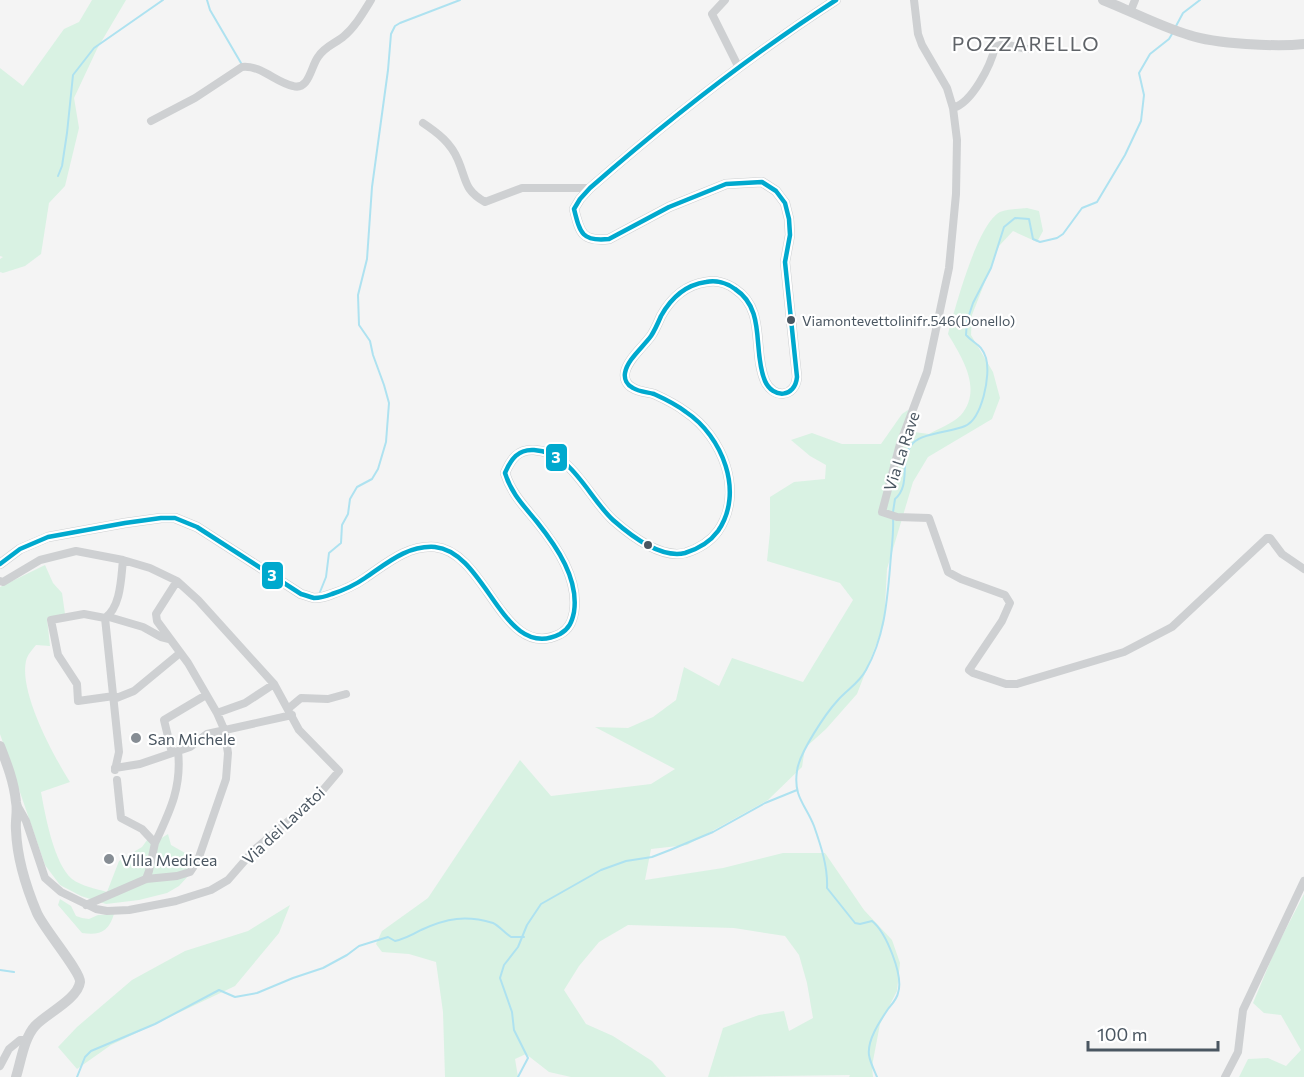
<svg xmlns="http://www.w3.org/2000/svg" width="1304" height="1077" viewBox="0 0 1304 1077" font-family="Commissioner,sans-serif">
  <rect width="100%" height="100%" fill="#f4f4f4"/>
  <path fill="#d9f2e3" d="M92,0H126L97,49L74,98L79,128L65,186L49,203L41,254L25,266L3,273L0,272V259L3,257L0,256V68L23,86L64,29L79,22Z
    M1027,208L1039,211L1043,231L1037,242L1013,231L999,246L972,315L971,335L993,372L1000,398L992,419L928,457L913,482L887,569L884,624L857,694L826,729L805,748L802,767L768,800L687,845L651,849L645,880L723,868L783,853H825L864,910L892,940L900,963L897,991L880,1024L872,1066L873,1077H849L850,1075L708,1077L723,1028L759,1015L784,1011L789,1031L813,1018L807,983L799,955L785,936L734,928L628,925L599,942L579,966L564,990L586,1024L613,1036L652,1061L666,1077H571L549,1072L526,1054L515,1059L518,1077H445L443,1012L436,962L409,954L382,952L376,944L382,931L428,898L520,760L551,796L651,784L675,769L595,727L628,728L653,717L676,700L684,667L719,686L732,658L803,682L853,600L840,583L767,561L770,532V497L794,482L825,479L826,465L810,456L791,440L812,433L842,444H881L902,414L908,410L914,432L929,434C938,429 953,423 961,415C983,389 962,358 948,334C955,309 977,224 1000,212C1007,209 1019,209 1027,208Z
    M45,565L53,583L62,593L65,614L47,618L50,646L36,645C33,649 27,655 26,661C19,692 53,755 70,782L41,792C45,814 54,864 72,879C81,886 97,889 107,892L119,861L142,847L150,836L160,839L168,834L171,845L201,862L179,886L167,893L139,900L106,904L81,896L60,885L45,865L0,734V587Z
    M1304,894V1077H1239L1248,1059L1268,1058L1286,1066L1301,1050L1281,1015L1264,1013L1253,1003L1276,948Z
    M60,899L71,906L76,916L82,918L89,919L98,915L114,914C109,931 100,936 82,933L58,905Z
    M290,905L279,933L235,986L111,1045L77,1069L58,1047L77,1027L132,980L185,951L248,931Z"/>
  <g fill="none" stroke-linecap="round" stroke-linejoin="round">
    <path stroke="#aee2f0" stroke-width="2" d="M207,0L210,10L241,63
      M1176,26L1183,13L1200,0
      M58,176L62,166L67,133L73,75L94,48L163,0
      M893,512L895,499C912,485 898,459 913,443C923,433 951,432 965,426C982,419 991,375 986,358C981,343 975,345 966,335L967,321L973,303L991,268L1004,227L1015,218L1029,219L1033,239L1040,242L1057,238L1063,234L1082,208L1097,202L1125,155L1141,121L1144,95L1139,73L1150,54L1169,39L1172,34
      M320,592L326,577L329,553L341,543L342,525L348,514L350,499L357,487L372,479L378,469L386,442L389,403L384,385L373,355L370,341L359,325L358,295L367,259L372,187L388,70L391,34L395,26L400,23L460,0
      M0,970L14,972
      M77,1077L85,1057L91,1051L155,1024L219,990L235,997L257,993L293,978L323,968L347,955L359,946L388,937L395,941C405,939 412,935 421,930C447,918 466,915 493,923C498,925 506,934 511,937H524
      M518,1077L528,1058L514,1030L512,1012L500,978L504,965L518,947L527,925L541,904L601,870L626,861L652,857L670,850L713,832L765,803L797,790
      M877,1077C874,1070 870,1062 869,1055C867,1040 880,1021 888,1009C892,1004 897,999 898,993C904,976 886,932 872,921L860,924L855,923L827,888C828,867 821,846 814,826C806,805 793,797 797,771C799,753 826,713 838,700C848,689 859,683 866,670C884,638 887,603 890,568C891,551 894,535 893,518"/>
    <path stroke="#ced0d2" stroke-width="8" d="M725,0L712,14L739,68
      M914,0L918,34L922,45L947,88L953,108L957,140L956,194L949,268L927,372L900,444L882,512L897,517L929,518L948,572L961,579L1005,595L1010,603L1002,621L969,670L973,673L1006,684H1017L1124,652L1172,627L1267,538H1270L1282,554L1304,569
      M1131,10L1135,0
      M953,108C972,103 991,65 995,47L1003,44L1027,49
      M151,121L195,98L242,67C261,65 275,82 293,86C309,91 311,66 318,57C324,47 334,44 343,37C355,27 363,13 371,0
      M423,123C438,133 451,143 458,160C467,181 464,190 485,202L522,188H590
      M0,581L3,582L40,560L76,551L123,560L150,568L177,581L198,600L274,684L299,730L339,771L317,797L254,850L228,880L211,890L176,901L129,910L107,911L96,909L61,892L45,878L26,821L17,805
      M109,617L143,627L161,637L169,639
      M105,618L84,614L51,620L58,655L77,684L78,701L114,696
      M114,699L134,691L180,653
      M289,708L301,698L328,699L346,694
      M217,713L245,703L274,684
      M172,753L164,720L206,695
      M115,768L140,764L190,747L207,734L292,715
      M115,770L119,752L105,618C121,607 121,578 123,560
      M117,780L121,818L142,829L155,843L149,871L146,879
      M155,843C170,811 182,787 178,751
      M86,905L146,879L177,876L190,872L198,860L226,779L228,753L224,729L217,713L188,663L157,621L156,614L177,581
      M0,1066L9,1049L20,1040H27
      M1225,1077L1238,1052L1243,1010L1304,881"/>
    <path stroke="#ced0d2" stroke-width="10" d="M1103,0C1131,11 1159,26 1189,35C1215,44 1277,47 1304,44
      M0,564L20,549L48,537L125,523L161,518H175L197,527L301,594C305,595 310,597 314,598C320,598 327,596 332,594C344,590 355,585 365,578C386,564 407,545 435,547C487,552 503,663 560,634C569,629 572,622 574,612C579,579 557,547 537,522C524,506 511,493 505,473C511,459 518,449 534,450C572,452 588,497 613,520C630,535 660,559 685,553C698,549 710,542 718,531C745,492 722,436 686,412C677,405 665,399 654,394C648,392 639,392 633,388C627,385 624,379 625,373C627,360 643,347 651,336C655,330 658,323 661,316C671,298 685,285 706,282C716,280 727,283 735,289C767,310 752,351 765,381C773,399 795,398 797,377L785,262L790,235L789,219L785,203L776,191L762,182L726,184L669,207L609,239C582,242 580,233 574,209L580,199L590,188C668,120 749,56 836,0
      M0,746C7,764 14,782 16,802C18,811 15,821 16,830C17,858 26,887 37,913C44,929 81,972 80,982C78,999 46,1014 35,1026C24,1038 21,1061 16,1077"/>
    <defs>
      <path id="bus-1" d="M0,564L20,549L48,537L125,523L161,518H175L197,527L301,594C305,595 310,597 314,598C320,598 327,596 332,594C344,590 355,585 365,578C386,564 407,545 435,547C487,552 503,663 560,634C569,629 572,622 574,612C579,579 557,547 537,522C524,506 511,493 505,473C511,459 518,449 534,450C572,452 588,497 613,520C630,535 660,559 685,553C698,549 710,542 718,531C745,492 722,436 686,412C677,405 665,399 654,394C648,392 639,392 633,388C627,385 624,379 625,373C627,360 643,347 651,336C655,330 658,323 661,316C671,298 685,285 706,282C716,280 727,283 735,289C767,310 752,351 765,381C773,399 795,398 797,377L785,262L790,235L789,219L785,203L776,191L762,182L726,184L669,207L609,239C582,242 580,233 574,209L580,199L590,188C668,120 749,56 836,0"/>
    </defs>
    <use href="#bus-1" stroke="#fff" stroke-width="9"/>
    <use href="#bus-1" stroke="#00a9ce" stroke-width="4.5"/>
  </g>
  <g fill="#4a5661" stroke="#fff" stroke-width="2">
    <circle cx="791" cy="320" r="5"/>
    <circle cx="648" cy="545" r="5"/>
  </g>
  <g fill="#868d94" stroke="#fff" stroke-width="2">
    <circle cx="136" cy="738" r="6"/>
    <circle cx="109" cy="859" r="6"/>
  </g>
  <g text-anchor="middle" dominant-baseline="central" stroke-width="4.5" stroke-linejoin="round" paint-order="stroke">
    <g font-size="14" fill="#4a5661" stroke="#fff" text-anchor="start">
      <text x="802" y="320">Viamontevettolinifr.546(Donello)</text>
    </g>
    <g font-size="16" fill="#4a5661" stroke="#fff">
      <text transform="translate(901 451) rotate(-72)">Via La Rave</text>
      <text transform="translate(283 825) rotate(-43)">Via dei Lavatoi</text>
    </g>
    <g font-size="16" fill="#4a5661" stroke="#fff" text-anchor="start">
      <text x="148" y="738">San Michele</text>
      <text x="121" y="859">Villa Medicea</text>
    </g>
    <g font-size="20" letter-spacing="1.5" fill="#5f6368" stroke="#fff">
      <text x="1026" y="43">POZZARELLO</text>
    </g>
  </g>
  <g stroke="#fff" stroke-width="2">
    <rect x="545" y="443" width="23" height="29" rx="6" fill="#00a9ce"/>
    <rect x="261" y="561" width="23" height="29" rx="6" fill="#00a9ce"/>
  </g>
  <g font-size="16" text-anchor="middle" font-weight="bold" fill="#fff">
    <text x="556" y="463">3</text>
    <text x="272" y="581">3</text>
  </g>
  <path d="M1088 1041v9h130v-9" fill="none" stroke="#4a5661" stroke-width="3"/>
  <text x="1097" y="1041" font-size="18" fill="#4a5661" stroke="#ffffff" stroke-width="4.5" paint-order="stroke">100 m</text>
</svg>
